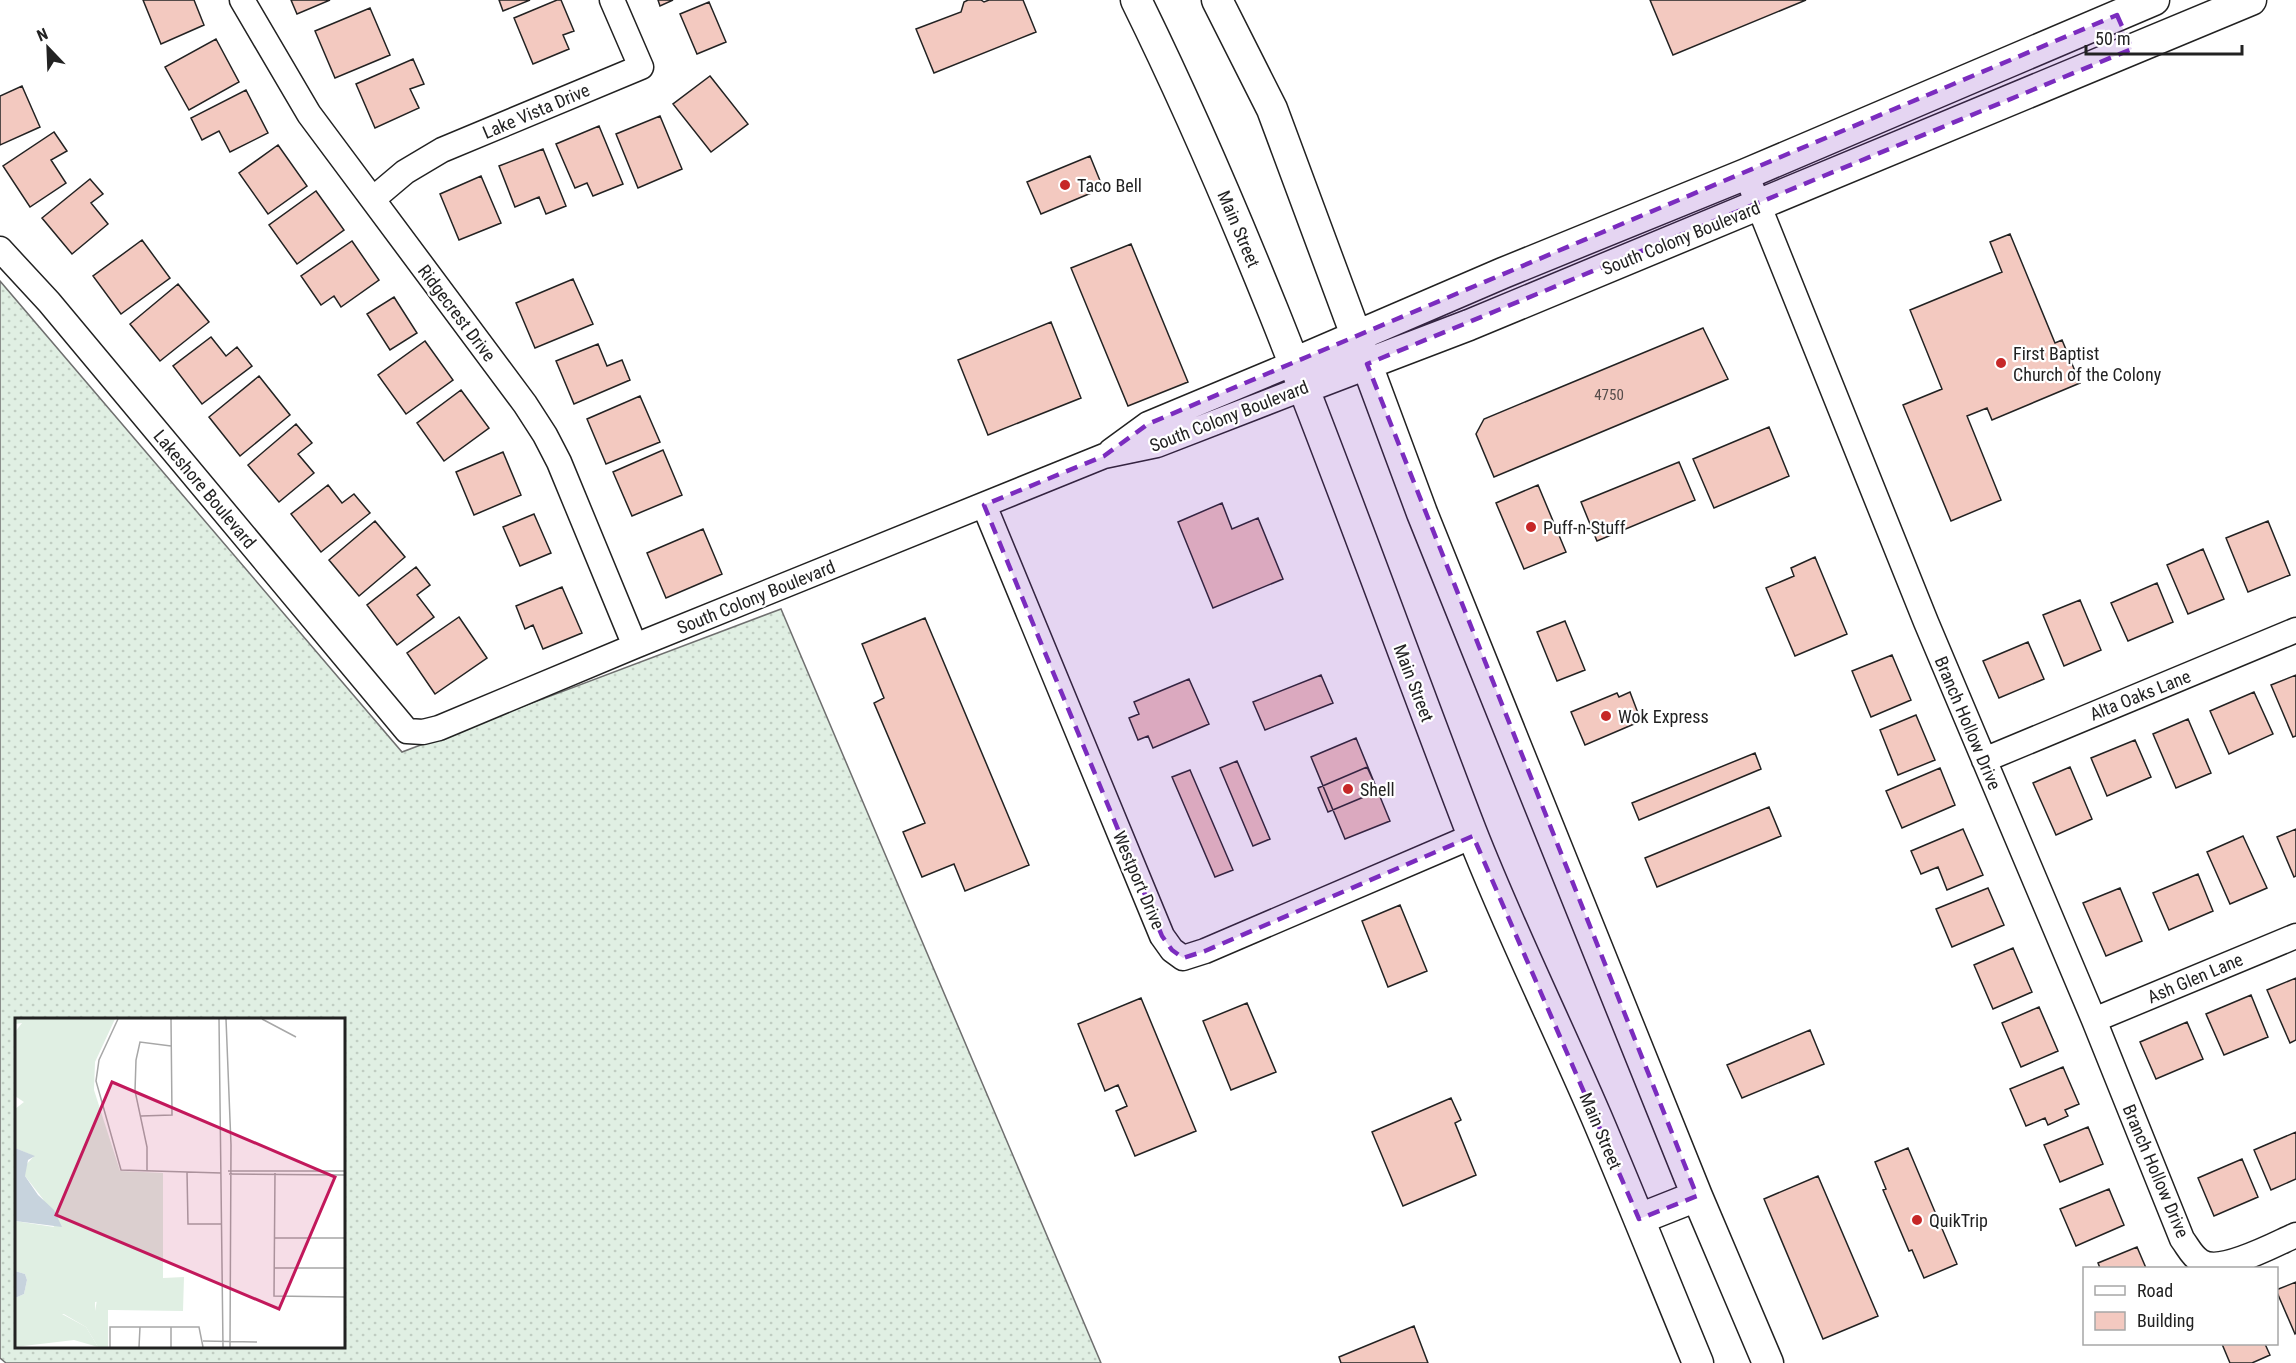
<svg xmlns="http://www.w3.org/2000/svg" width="2296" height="1363" viewBox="0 0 2296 1363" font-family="'Roboto Condensed',sans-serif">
  <defs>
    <pattern id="grass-dots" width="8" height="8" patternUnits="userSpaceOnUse" patternTransform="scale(1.5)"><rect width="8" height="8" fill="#e0efe3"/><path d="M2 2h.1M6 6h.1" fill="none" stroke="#c0cdc2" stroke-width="1.8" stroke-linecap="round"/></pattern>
  </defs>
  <rect width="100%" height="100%" fill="#fff"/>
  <path fill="url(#grass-dots)" stroke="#6f6f6f" stroke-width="1.5" fill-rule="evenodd" d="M0,281L402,752L781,609L1101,1363H6L0,1358ZM16,1020H344V1346H16Z"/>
  <path fill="#f3c9c0" stroke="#222" stroke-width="1.5" d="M143,0H194L204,25L161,44Z
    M291,0H330L297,14Z
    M499,0H530L503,11Z
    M557,0H561L574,31L563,35L569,49L533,64L514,18Z
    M658,0H673L660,6Z
    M968,0H981L984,2L989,0H1023L1036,32L934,73L916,29L961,12L964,2Z
    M1650,0H1806L1673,55Z
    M709,2L726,42L697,54L680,14Z
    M370,8L390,55L335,78L315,31Z
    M216,39L239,82L189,110L165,67Z
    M413,59L424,84L410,89L419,108L375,128L356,84Z
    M710,76L748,124L711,152L673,104Z
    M22,86L40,127L0,145V96Z
    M246,90L268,133L230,152L219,131L202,140L191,118Z
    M660,116L682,169L638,188L616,134Z
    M599,126L623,184L593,196L587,183L575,188L556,144Z
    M54,132L67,151L51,160L66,183L30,207L3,166Z
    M278,145L307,186L268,214L239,173Z
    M543,149L566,206L546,214L539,197L515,207L499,166Z
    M1090,156L1103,188L1041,214L1027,182Z
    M481,176L501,223L459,240L440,194Z
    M90,179L103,194L91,203L108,224L72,254L42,218Z
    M316,191L344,230L297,264L269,225Z
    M2010,234L2055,343L2062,340L2080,383L1992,420L1987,408L1967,416L2001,500L1951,521L1903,405L1942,389L1910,310L2002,272L1990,242Z
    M142,240L170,278L121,314L93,276Z
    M352,241L379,280L341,307L334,296L321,305L301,276Z
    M1131,244L1188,382L1128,406L1071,268Z
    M573,279L593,324L535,348L516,303Z
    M178,284L209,322L160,361L130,324Z
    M394,297L417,333L390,350L367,314Z
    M1051,322L1081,398L988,435L958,360Z
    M1703,328L1728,379L1494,477L1476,434L1484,419Z
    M211,337L226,356L237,347L252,366L202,404L173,366Z
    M425,341L453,380L406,414L378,375Z
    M598,344L607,366L622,360L630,380L574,404L556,361Z
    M259,376L290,415L240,456L209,417Z
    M461,390L489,428L444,461L417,423Z
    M640,396L660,442L606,464L587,419Z
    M296,424L312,443L298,454L314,473L279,502L248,465Z
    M1769,427L1789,476L1714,508L1693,459Z
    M663,450L682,495L632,516L613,472Z
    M503,452L521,495L474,515L456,472Z
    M1679,462L1695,500L1597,541L1581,502Z
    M328,485L342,503L354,494L370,513L321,552L291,514Z
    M1538,485L1566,552L1524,569L1496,503Z
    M1222,503L1232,529L1258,518L1283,579L1213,608L1178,522Z
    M534,514L551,553L520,566L503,527Z
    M375,521L405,557L359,596L329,560Z
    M2268,521L2290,575L2248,592L2226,538Z
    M703,529L722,574L666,598L647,553Z
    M2203,549L2224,599L2188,614L2167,565Z
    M1815,557L1847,634L1795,656L1766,588L1794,576L1791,568Z
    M416,567L430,585L417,595L434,617L397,645L367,605Z
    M2157,583L2173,622L2128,641L2111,603Z
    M562,587L582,633L543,649L533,625L525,629L516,606Z
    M2080,600L2101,650L2064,666L2043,615Z
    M459,617L487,658L435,694L407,653Z
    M925,618L1029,865L965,891L954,864L922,877L903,832L925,823L874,703L884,698L862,644Z
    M1565,621L1585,670L1557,681L1537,632Z
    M2028,642L2044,679L1999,698L1983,661Z
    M1892,655L1911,700L1871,717L1852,671Z
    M1321,675L1333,703L1265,730L1253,702Z
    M2296,675V736L2293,737L2271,685Z
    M1189,679L1209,724L1153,748L1148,736L1138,740L1129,718L1139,714L1134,702Z
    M1630,692L1641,721L1585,745L1571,712L1617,693L1619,697Z
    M2254,692L2273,734L2229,754L2210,711Z
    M1916,715L1935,760L1898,775L1880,730Z
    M2188,719L2211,773L2176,788L2153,734Z
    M1356,738L1390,821L1345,839L1311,757Z
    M2135,740L2151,777L2107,796L2091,758Z
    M1755,753L1761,769L1639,820L1632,803Z
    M1237,761L1270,839L1253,846L1220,768Z
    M1367,767L1378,791L1328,812L1318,788Z
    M2070,767L2092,819L2056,835L2033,783Z
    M1940,768L1955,805L1902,828L1886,791Z
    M1190,770L1233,870L1215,877L1172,777Z
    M1769,807L1781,836L1657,887L1645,858Z
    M1963,829L1983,875L1947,890L1938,867L1921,874L1911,851Z
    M2296,829V876L2294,877L2277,837Z
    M2243,836L2267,888L2230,904L2207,852Z
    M2198,874L2213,911L2169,930L2153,893Z
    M1988,888L2004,925L1952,947L1936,909Z
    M2120,888L2142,941L2106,956L2083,903Z
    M1400,905L1427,971L1388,987L1362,921Z
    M2013,948L2032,992L1993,1009L1974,965Z
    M2296,978V1040L2290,1043L2267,990Z
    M2251,995L2268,1037L2224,1055L2206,1014Z
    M1141,998L1196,1131L1135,1156L1116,1111L1127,1106L1118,1085L1105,1091L1078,1024Z
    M1247,1003L1276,1072L1231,1090L1203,1021Z
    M2039,1007L2058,1051L2021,1067L2002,1023Z
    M2187,1022L2203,1059L2156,1079L2140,1042Z
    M1810,1030L1824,1064L1742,1098L1727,1065Z
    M2063,1067L2079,1104L2065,1110L2068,1116L2048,1125L2045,1118L2026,1126L2010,1089Z
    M1451,1098L1461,1120L1455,1123L1476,1175L1403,1206L1372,1132Z
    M2088,1127L2103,1164L2060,1182L2044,1145Z
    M2296,1132V1179L2271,1190L2254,1150Z
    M1908,1148L1957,1264L1924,1278L1912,1250L1909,1251L1883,1190L1886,1189L1875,1162Z
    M2242,1159L2258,1197L2214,1216L2198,1178Z
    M1818,1176L1878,1316L1823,1339L1764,1199Z
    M2109,1189L2124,1225L2076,1246L2060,1209Z
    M2137,1247L2146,1268H2100L2098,1263Z
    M2296,1282V1333L2295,1334L2276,1290Z
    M1414,1326L1428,1363H1341L1339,1357Z
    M2222,1344H2265L2270,1355L2252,1363H2230Z"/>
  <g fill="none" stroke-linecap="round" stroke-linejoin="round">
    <defs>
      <path id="minor" d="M242,0L309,114L525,404L545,435L559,462L635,646
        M1746,174L1926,622L2094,1020L2182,1239C2188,1247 2192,1256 2200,1261C2220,1275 2275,1244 2296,1235
        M373,199L405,172L442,150L641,67L612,0
        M0,249L49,302L407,731L423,732L439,728L635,646L1104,456L1157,445L1304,388
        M1111,451L1148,424L1294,363
        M984,505L1162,936L1172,950L1183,958L1205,951L1473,836
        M1984,760L2296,630
        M2094,1020L2296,936"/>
      <path id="major" d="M1136,0C1268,268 1364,553 1471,831C1509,928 1555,1021 1596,1116C1631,1198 1664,1281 1698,1363
        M1217,0L1272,109L1422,513L1697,1196L1768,1363
        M1294,363L1503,273L1746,174L2154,0
        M1304,388L1469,325L2251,0
        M1639,1219L1697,1196"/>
    </defs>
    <use href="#minor" stroke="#222" stroke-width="27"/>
    <use href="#major" stroke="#222" stroke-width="33"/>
    <use href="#minor" stroke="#fff" stroke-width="24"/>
    <use href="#major" stroke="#fff" stroke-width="30"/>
  </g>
  <path fill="#7b2cbf" fill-opacity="0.2" stroke="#7b2cbf" stroke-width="4.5" stroke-dasharray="12 8" stroke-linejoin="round" d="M2117,15L2132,49L1367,364L1697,1196L1639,1219L1473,836L1205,951L1183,958L1172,950L1162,936L984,505L1104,456L1148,424Z"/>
  <g fill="#c62828" stroke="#fff" stroke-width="2">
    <circle cx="1065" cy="185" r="6"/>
    <circle cx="2001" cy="363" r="6"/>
    <circle cx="1531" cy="527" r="6"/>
    <circle cx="1606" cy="716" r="6"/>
    <circle cx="1348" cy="789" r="6"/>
    <circle cx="1917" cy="1220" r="6"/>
  </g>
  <g text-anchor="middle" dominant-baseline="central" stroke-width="4.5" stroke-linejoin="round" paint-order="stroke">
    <g font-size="15" fill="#564c4a">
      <text x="1609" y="395">4750</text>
    </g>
    <g font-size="18" fill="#222" stroke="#fff">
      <text transform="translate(536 111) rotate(-23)">Lake Vista Drive</text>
      <text transform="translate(1239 229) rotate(67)">Main Street</text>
      <text transform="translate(1681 238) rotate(-22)">South Colony Boulevard</text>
      <text transform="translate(457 313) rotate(53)">Ridgecrest Drive</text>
      <text transform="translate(1229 416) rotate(-21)">South Colony Boulevard</text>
      <text transform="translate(205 489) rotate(50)">Lakeshore Boulevard</text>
      <text transform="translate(756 597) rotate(-22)">South Colony Boulevard</text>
      <text transform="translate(1414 683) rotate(69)">Main Street</text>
      <text transform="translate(2140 695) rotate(-22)">Alta Oaks Lane</text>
      <text transform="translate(1968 723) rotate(67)">Branch Hollow Drive</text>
      <text transform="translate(1139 880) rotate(67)">Westport Drive</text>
      <text transform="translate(2195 978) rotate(-23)">Ash Glen Lane</text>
      <text transform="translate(1601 1131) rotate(67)">Main Street</text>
      <text transform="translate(2156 1171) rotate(67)">Branch Hollow Drive</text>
    </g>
    <g font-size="18" fill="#222" stroke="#fff" text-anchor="start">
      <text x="1077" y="185">Taco Bell</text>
      <text x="2013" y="353">First Baptist<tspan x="2013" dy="21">Church of the Colony</tspan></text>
      <text x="1543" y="527">Puff-n-Stuff</text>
      <text x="1618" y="716">Wok Express</text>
      <text x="1360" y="789">Shell</text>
      <text x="1929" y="1220">QuikTrip</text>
    </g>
  </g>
  <g transform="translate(15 1018)">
    <rect width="330" height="330" fill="#fff"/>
    <path d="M0,1H100L80,44L79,72L105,153L148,155V260L169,259L168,293L97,292V282L80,284V293L47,296L71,309L83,329L59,322L0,329V280L9,276L12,262L10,256L0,253V203L39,209L28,181L10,158V148L19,138L0,130V91L9,84L0,78V14L7,5L0,6Z" fill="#e0efe3"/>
    <path d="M82,282H97V292H93V329H83L71,309L42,292L80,293Z" fill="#e0efe3"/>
    <path d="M0,130L20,138L13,142L10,158L23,177L39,192L47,209L0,203ZM0,253L10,256L12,262L9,276L0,280Z" fill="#c7d3dd"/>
    <path fill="none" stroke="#a7a7a7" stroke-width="1.5" d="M103,1L84,42L81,63L106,152L206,155M204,1L208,329M211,1L216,127L215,329M247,1L281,19M126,98L157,97L156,1M132,153V129L120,73L121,42L125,24L156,28M213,153H330M172,154L173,206H206M260,155L259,278L330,279M214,156L330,157M259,220H330M259,250H330M156,309V329M188,323L242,324M95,329V309H184L188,329M124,329L125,309"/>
    <path fill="#c2185b" fill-opacity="0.15" stroke="#c2185b" stroke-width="3" d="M97,64L320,159L264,291L41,197Z"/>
    <rect width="330" height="330" fill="none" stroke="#222" stroke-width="3"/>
  </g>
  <rect x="2083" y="1267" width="195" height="78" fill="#ffffff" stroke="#a7a7a7" stroke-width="1.5"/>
  <rect x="2095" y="1286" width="30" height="9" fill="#ffffff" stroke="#a7a7a7" stroke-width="1.5"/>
  <text x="2137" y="1297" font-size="18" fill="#222222">Road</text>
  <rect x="2095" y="1312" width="30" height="18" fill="#f3c9c0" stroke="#a7a7a7" stroke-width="1.5"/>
  <text x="2137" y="1327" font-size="18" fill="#222222">Building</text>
  <g transform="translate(48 48) rotate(337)" stroke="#ffffff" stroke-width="4.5" paint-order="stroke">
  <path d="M0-4.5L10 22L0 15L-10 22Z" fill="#222222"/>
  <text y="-9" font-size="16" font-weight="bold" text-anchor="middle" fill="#222222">N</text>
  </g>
  <path d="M2086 45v9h156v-9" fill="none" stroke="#222222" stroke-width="3"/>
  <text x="2095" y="45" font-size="18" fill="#222222" stroke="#ffffff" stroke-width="4.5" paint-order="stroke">50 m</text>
</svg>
